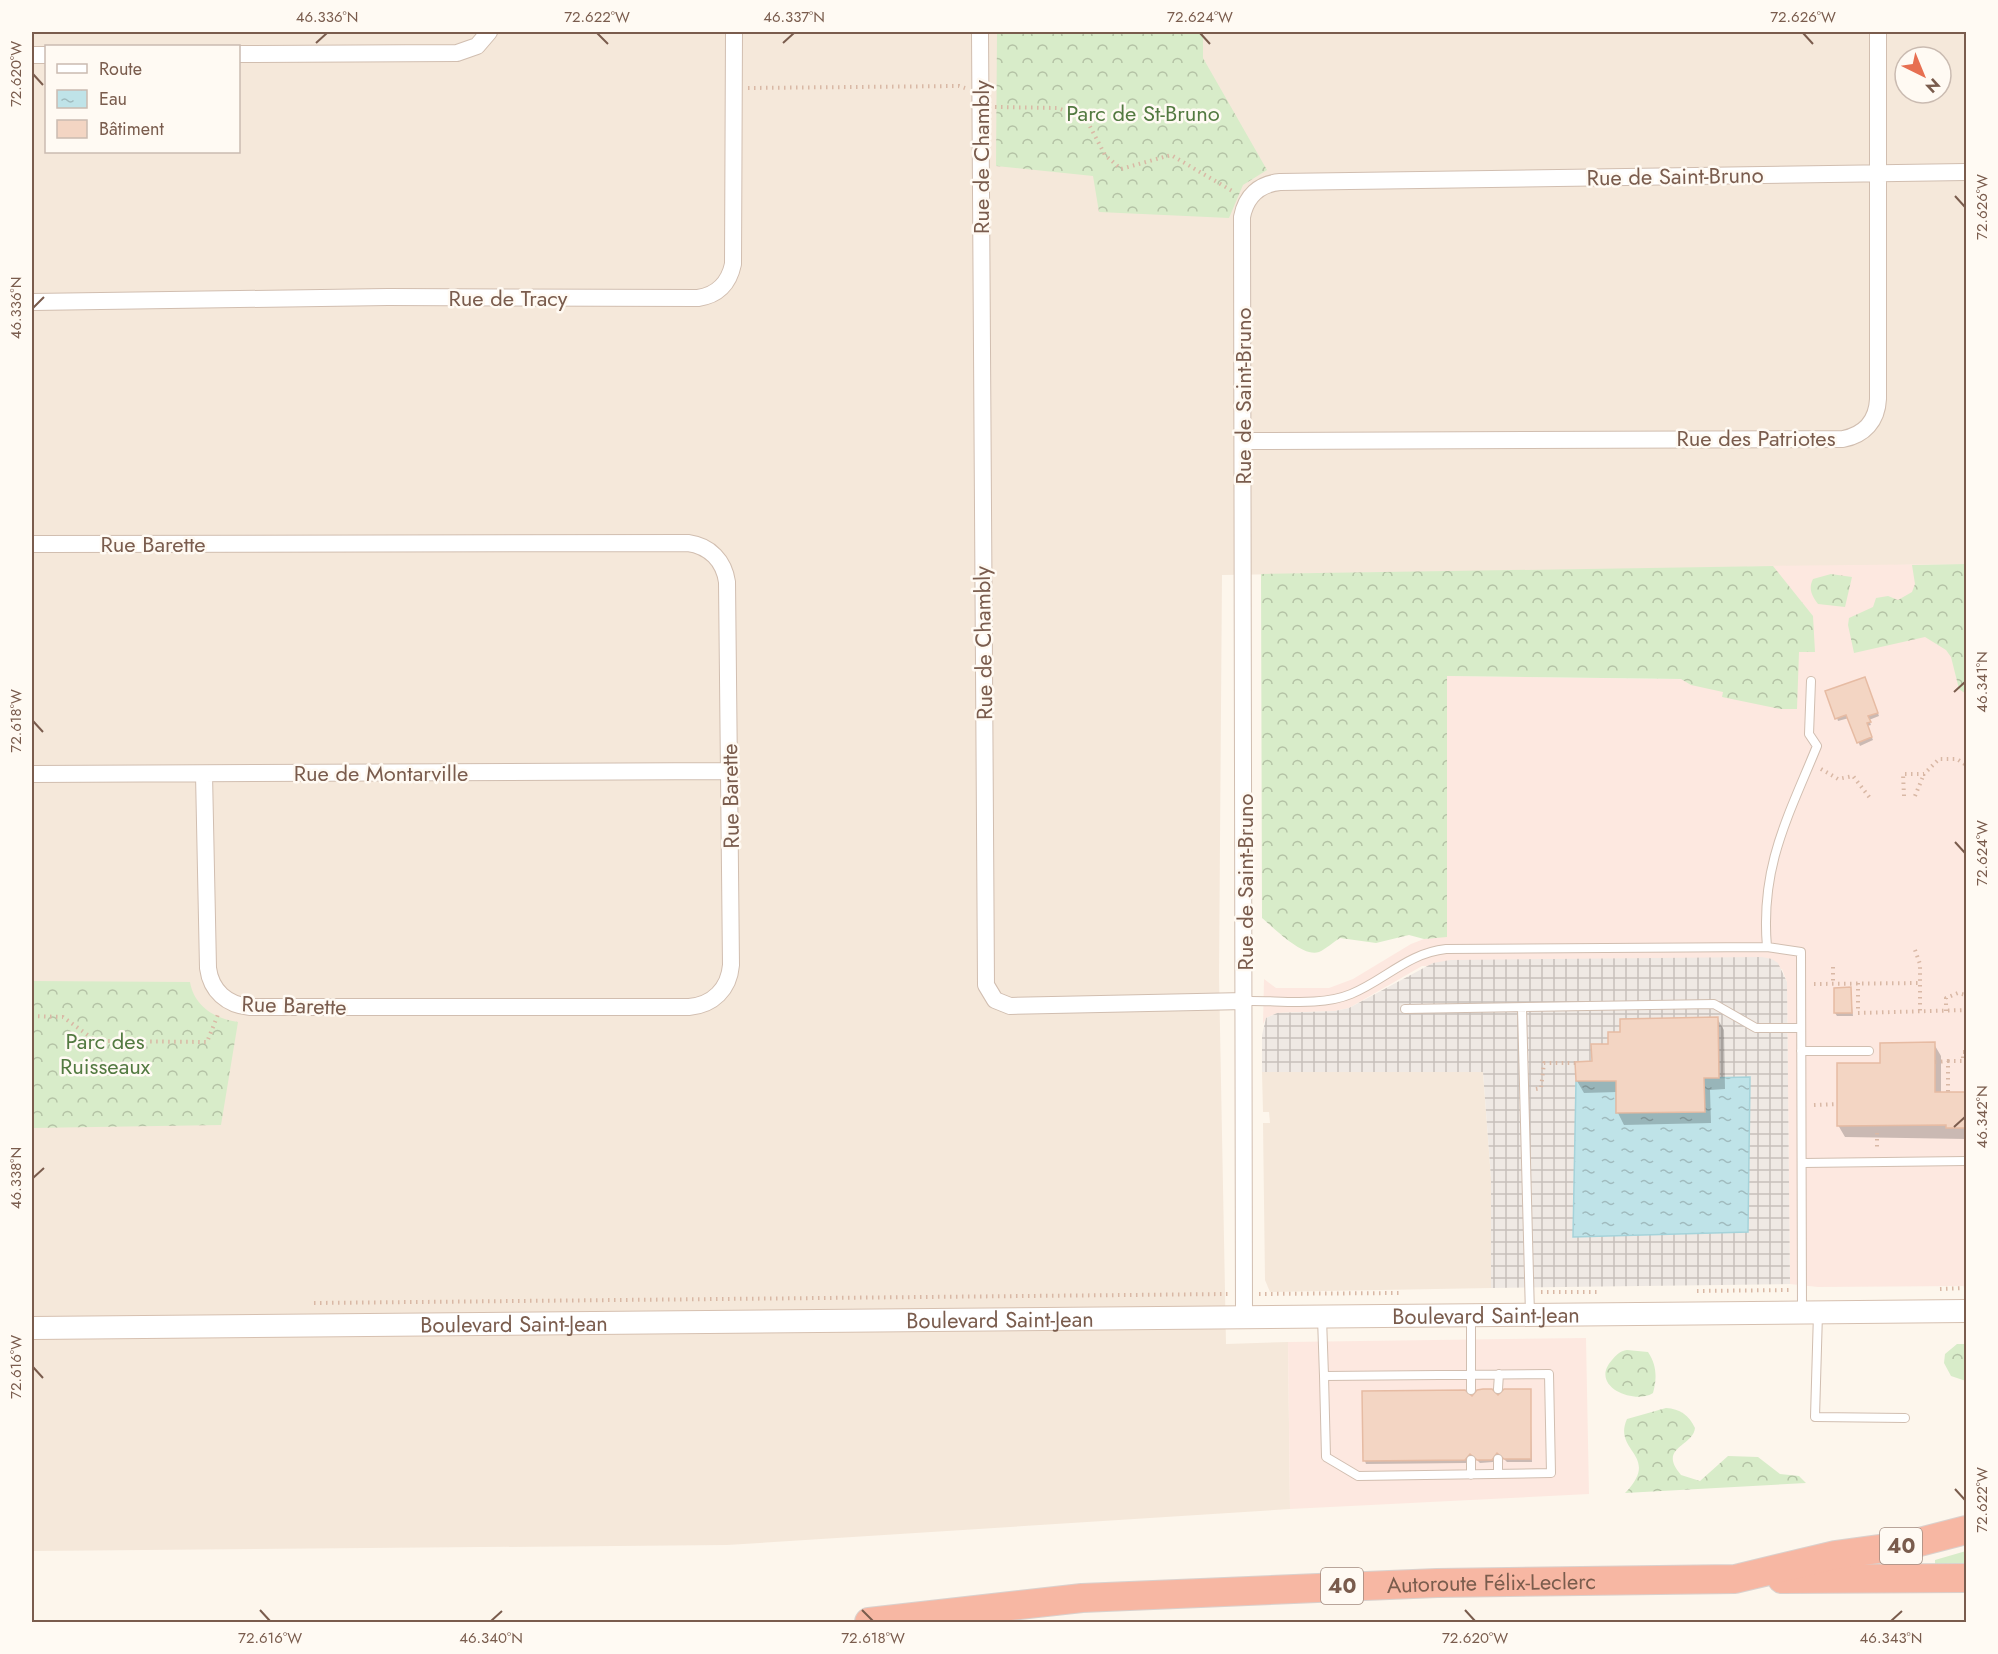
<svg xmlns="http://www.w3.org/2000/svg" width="1998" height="1654" viewBox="0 0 1998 1654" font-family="Jost,sans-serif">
  <defs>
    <pattern id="industrial-grid" width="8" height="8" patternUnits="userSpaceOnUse" patternTransform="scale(1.5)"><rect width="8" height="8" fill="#efe9e4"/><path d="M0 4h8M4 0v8" fill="none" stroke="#c7c0bb"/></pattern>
    <pattern id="forest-crowns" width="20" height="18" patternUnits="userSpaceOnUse" patternTransform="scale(1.5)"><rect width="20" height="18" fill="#d8ecc9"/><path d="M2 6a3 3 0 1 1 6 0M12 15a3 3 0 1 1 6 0" fill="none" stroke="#b4c2a5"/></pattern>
    <pattern id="water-ripples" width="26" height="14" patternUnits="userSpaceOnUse" patternTransform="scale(1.5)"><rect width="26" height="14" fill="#bfe3e8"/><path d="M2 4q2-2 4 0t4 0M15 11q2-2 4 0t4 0" fill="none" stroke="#a0bbbe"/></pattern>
  </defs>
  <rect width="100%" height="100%" fill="#fdf6ec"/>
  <path fill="#f5e8da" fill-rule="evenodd" d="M32,32H1966V564L1222,575L1219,976L1226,1344L1288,1342L1290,1509L727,1545L32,1551ZM46,46H238V152H46ZM1905,57H1941V93H1905Z
    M1262,1072H1483L1491,1178V1288L1270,1292L1265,1280L1263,1123H1270L1269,1112H1263Z"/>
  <path fill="#fde8e0" d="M1966,564V1286L1818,1287L1790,1284L1787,982L1782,969L1422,966L1349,1008L1335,1011L1277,1013L1266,1018L1263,1024L1264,979L1276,988H1329L1353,979L1411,944L1424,939L1447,936V676L1742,680L1747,566Z
    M1586,1338L1589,1494L1290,1509L1288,1342Z"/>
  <path fill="url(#industrial-grid)" d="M1762,957L1772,959L1778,963L1787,982L1790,1284L1491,1288V1178L1483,1072H1262V1035L1266,1018L1277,1013L1335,1011L1349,1008L1433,963L1450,960Z"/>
  <path fill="#d8ecc9" d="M1966,1551V1566H1935V1560Z"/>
  <path fill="url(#forest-crowns)" d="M997,32H1203V58L1267,170L1243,185L1229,218L1099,212L1093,176L996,166Z
    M1966,564V694L1959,689L1951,657L1946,650L1925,637L1854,653L1848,625L1849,618L1873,607L1876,598L1888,596L1898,600L1912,592L1915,584L1912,565Z
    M1773,566L1813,616L1815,652H1799L1797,709H1780L1722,697L1723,692L1691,685L1681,679L1447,676V937L1424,939L1409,935L1376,943L1340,938C1333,942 1326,949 1319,952C1303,958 1274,928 1262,918L1261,574Z
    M1831,574L1852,577L1845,607L1818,604C1812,596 1808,589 1813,579Z
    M32,981L190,982C194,1006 215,1019 238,1022L221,1125L32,1128Z
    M1957,1344H1966V1381L1951,1376L1944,1363L1945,1354Z
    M1627,1350L1648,1352C1657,1365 1657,1379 1653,1393C1636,1405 1588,1387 1612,1360C1616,1355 1620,1351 1627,1350Z
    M1666,1408C1680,1409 1689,1415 1695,1428C1693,1447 1657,1447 1681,1475L1700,1481L1728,1456L1758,1457L1780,1474L1799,1476L1806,1483L1625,1493C1662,1455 1612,1452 1627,1419Z"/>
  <path fill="url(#water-ripples)" stroke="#a5d3da" stroke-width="1.5" d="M1750,1077L1748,1232L1573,1237L1576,1081H1616V1113L1704,1112V1078Z"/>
  <path fill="#0003" d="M1866,682L1879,716L1869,720L1871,725L1867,726L1873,740L1860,746L1849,718L1838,721L1837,718Z
    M1850,989L1853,1016H1837L1835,1013Z
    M1717,1018L1724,1030L1725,1089L1710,1090L1711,1123L1624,1125L1618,1113L1617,1092L1584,1093L1577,1081V1063H1593L1610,1045Z
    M1934,1044L1941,1056V1093H1966V1139L1845,1137L1838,1125L1882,1064Z
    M1530,1390L1532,1462H1507L1500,1455L1493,1462L1480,1463L1473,1456L1467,1463L1366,1464L1365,1461L1472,1398L1498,1397Z"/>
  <path fill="#f3d5c3" stroke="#e6bba3" stroke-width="1.5" d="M1865,677L1878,713L1868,716L1871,722L1867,723L1872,737L1857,743L1846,715L1835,719L1825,691Z
    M1851,987L1852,1013H1834V988Z
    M1718,1017L1719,1078H1704L1705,1112L1616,1113V1081H1576L1575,1062L1592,1061L1591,1044H1608V1032H1620V1019Z
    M1935,1042V1092H1966V1128H1946V1125L1837,1126V1063H1880V1043Z
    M1483,1389H1492L1498,1395L1504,1389H1531V1459H1504L1497,1453L1492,1460H1477L1470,1454L1465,1460L1363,1461L1362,1391L1465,1390L1472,1396L1477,1390Z"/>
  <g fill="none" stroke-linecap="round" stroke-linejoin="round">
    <defs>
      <path id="lane" d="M1767,947C1760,867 1788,817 1817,746L1809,734L1811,681
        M1245,1001C1278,1000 1320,1007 1351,994C1385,980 1408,953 1446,949L1767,947L1801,952L1802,1312
        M1522,1008L1530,1315
        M1405,1009L1714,1004L1756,1028H1801
        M1801,1051H1869
        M1803,1163L1966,1161
        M1818,1313L1815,1417L1905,1418
        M1322,1318L1324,1376L1326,1457L1358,1476L1551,1473L1549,1374L1324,1376
        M1498,1389L1499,1374
        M1471,1390V1316
        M1471,1460V1475
        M1498,1474V1459"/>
      <path id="street" d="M980,32L986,985L995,1000L1010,1006L1245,1001
        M238,54L457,53L477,46L489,32
        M32,55H46
        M32,302L388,297L698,298C718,295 729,283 733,264L734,32
        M1243,441L1843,439C1864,435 1877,421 1878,399V32
        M32,544L688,543C710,546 724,561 727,582L731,965C729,989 713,1005 689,1007H250C227,1005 211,991 208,968L204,774
        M32,774L730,771
        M1244,1318L1242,217C1246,196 1259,184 1280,182L1966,172"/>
      <g id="secondary">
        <path id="s1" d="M32,1328L1966,1311"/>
      </g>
      <g id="highway">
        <path d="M1782,1579L1966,1578"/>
        <path id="s2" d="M869,1622L1082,1598L1437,1583L1735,1579L1835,1555L1908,1545L1966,1530"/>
      </g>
    </defs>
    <use href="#lane" stroke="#d1beb0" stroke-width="10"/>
    <use href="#street" stroke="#d1beb0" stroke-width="18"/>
    <use href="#secondary" stroke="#d6c0b0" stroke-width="24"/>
    <use href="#highway" stroke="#dad1cd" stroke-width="30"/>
    <path stroke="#d9b8a5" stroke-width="4" stroke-dasharray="1.5 4.5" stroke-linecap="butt" d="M748,88L959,86L965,88
      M995,107L1057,108L1085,117L1105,155L1121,169L1171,155L1234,192
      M1821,769L1838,779L1853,776L1870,798
      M1904,796L1903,774H1924L1939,759H1957L1966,765
      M1915,796L1924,774
      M1915,950L1920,964V983
      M1833,967V983
      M1858,983V1013L1966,1010
      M1814,984L1920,983V1011
      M1946,1011V998L1958,993L1966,995
      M32,1016L63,1017L96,1041L207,1042L219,1012
      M1948,1061H1963V1052H1966
      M1935,1062L1948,1061V1092
      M1536,1089L1541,1088L1544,1063H1575
      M1814,1105L1837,1104
      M1877,1133V1151
      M1940,1289L1966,1288
      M1697,1291L1789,1290
      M1541,1292H1597
      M1259,1294L1402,1293
      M314,1303L1228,1294"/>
    <use href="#lane" stroke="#fff" stroke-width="8"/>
    <use href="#street" stroke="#fff" stroke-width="16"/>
    <use href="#secondary" stroke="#fff" stroke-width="22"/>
    <use href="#highway" stroke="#f7b7a3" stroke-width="28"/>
  </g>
  <path fill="none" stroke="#7a5c4d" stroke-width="2" d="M597,33L608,44M1200,33L1210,44M1803,33L1813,44M316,43L327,33M783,43L794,33M33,74L43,85M1955,196L1965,207M33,308L44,297M1954,692L1965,682M33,721L43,732M1955,842L1965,853M1954,1127L1965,1117M33,1178L44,1168M33,1367L43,1378M1955,1489L1965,1500M260,1610L270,1621M862,1610L873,1621M1465,1610L1475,1621M491,1621L502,1611M1891,1621L1902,1611"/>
  <g text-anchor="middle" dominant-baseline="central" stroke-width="5" stroke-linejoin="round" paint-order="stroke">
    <g fill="#fffaf3" stroke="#a28b7f" stroke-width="1.5">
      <rect x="1880" y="1528" width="42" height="36" rx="4.5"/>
      <rect x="1321" y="1568" width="42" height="36" rx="4.5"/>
    </g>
    <g font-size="21" font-weight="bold" fill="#7a5c4d">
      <text x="1901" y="1546">40</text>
      <text x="1342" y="1586">40</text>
    </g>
    <g font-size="22" fill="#537a41" stroke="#fffaf3">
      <text x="1143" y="113">Parc de St-Bruno</text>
      <text x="105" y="1041">Parc des<tspan x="105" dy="25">Ruisseaux</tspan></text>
    </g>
    <g font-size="22" fill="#7a5c4d" stroke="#fffaf3">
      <text transform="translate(981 157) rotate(-90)">Rue de Chambly</text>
      <text transform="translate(1675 176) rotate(-1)">Rue de Saint-Bruno</text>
      <text x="508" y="298">Rue de Tracy</text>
      <text transform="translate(1243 396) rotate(-90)">Rue de Saint-Bruno</text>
      <text x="1756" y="438">Rue des Patriotes</text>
      <text x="153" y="544">Rue Barette</text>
      <text transform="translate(983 643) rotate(-91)">Rue de Chambly</text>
      <text x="381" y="773">Rue de Montarville</text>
      <text transform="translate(730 796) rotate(-91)">Rue Barette</text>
      <text transform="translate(1245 882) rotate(-90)">Rue de Saint-Bruno</text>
      <text transform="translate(294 1005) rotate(2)">Rue Barette</text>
      <text stroke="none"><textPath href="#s1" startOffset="1454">Boulevard Saint-Jean</textPath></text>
      <text stroke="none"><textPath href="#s1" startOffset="968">Boulevard Saint-Jean</textPath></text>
      <text stroke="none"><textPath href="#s1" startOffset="482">Boulevard Saint-Jean</textPath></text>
      <text stroke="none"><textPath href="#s2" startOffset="624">Autoroute Félix-Leclerc</textPath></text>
    </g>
  </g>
  <rect width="1998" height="1654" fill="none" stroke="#fffaf3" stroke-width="66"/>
  <rect x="45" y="45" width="195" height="108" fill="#fffaf3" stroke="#cabbb1" stroke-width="1.5"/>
  <rect x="57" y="64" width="30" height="9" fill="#ffffff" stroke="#cabbb1" stroke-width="1.5"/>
  <text x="99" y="75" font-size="18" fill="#7a5c4d">Route</text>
  <rect x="57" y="90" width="30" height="18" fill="url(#water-ripples)" stroke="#cabbb1" stroke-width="1.5"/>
  <text x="99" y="105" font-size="18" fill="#7a5c4d">Eau</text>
  <rect x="57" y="120" width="30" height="18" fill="#f3d5c3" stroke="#cabbb1" stroke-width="1.5"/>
  <text x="99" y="135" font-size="18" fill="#7a5c4d">Bâtiment</text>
  <g transform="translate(1923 75) rotate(137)"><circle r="28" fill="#fffaf3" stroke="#cabbb1" stroke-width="1.5"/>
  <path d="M0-4.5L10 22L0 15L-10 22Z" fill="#e76f51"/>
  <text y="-9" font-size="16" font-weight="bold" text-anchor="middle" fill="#7a5c4d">N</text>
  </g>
  <rect x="33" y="33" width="1932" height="1588" fill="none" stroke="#7a5c4d" stroke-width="2"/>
  <g font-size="15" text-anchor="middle" fill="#7a5c4d">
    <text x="327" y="22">46.336°N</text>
    <text x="597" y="22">72.622°W</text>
    <text x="794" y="22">46.337°N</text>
    <text x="1200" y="22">72.624°W</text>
    <text x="1803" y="22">72.626°W</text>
    <text transform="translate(16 74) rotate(-90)" y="5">72.620°W</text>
    <text transform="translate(1982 207) rotate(-90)" y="5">72.626°W</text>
    <text transform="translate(16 308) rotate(-90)" y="5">46.336°N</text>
    <text transform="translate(1982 682) rotate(-90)" y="5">46.341°N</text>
    <text transform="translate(16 721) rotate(-90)" y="5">72.618°W</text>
    <text transform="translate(1982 853) rotate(-90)" y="5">72.624°W</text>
    <text transform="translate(1982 1117) rotate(-90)" y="5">46.342°N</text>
    <text transform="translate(16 1178) rotate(-90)" y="5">46.338°N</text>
    <text transform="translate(16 1367) rotate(-90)" y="5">72.616°W</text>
    <text transform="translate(1982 1500) rotate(-90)" y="5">72.622°W</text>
    <text x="270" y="1643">72.616°W</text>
    <text x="491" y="1643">46.340°N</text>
    <text x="873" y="1643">72.618°W</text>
    <text x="1475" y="1643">72.620°W</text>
    <text x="1891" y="1643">46.343°N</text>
  </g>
</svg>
